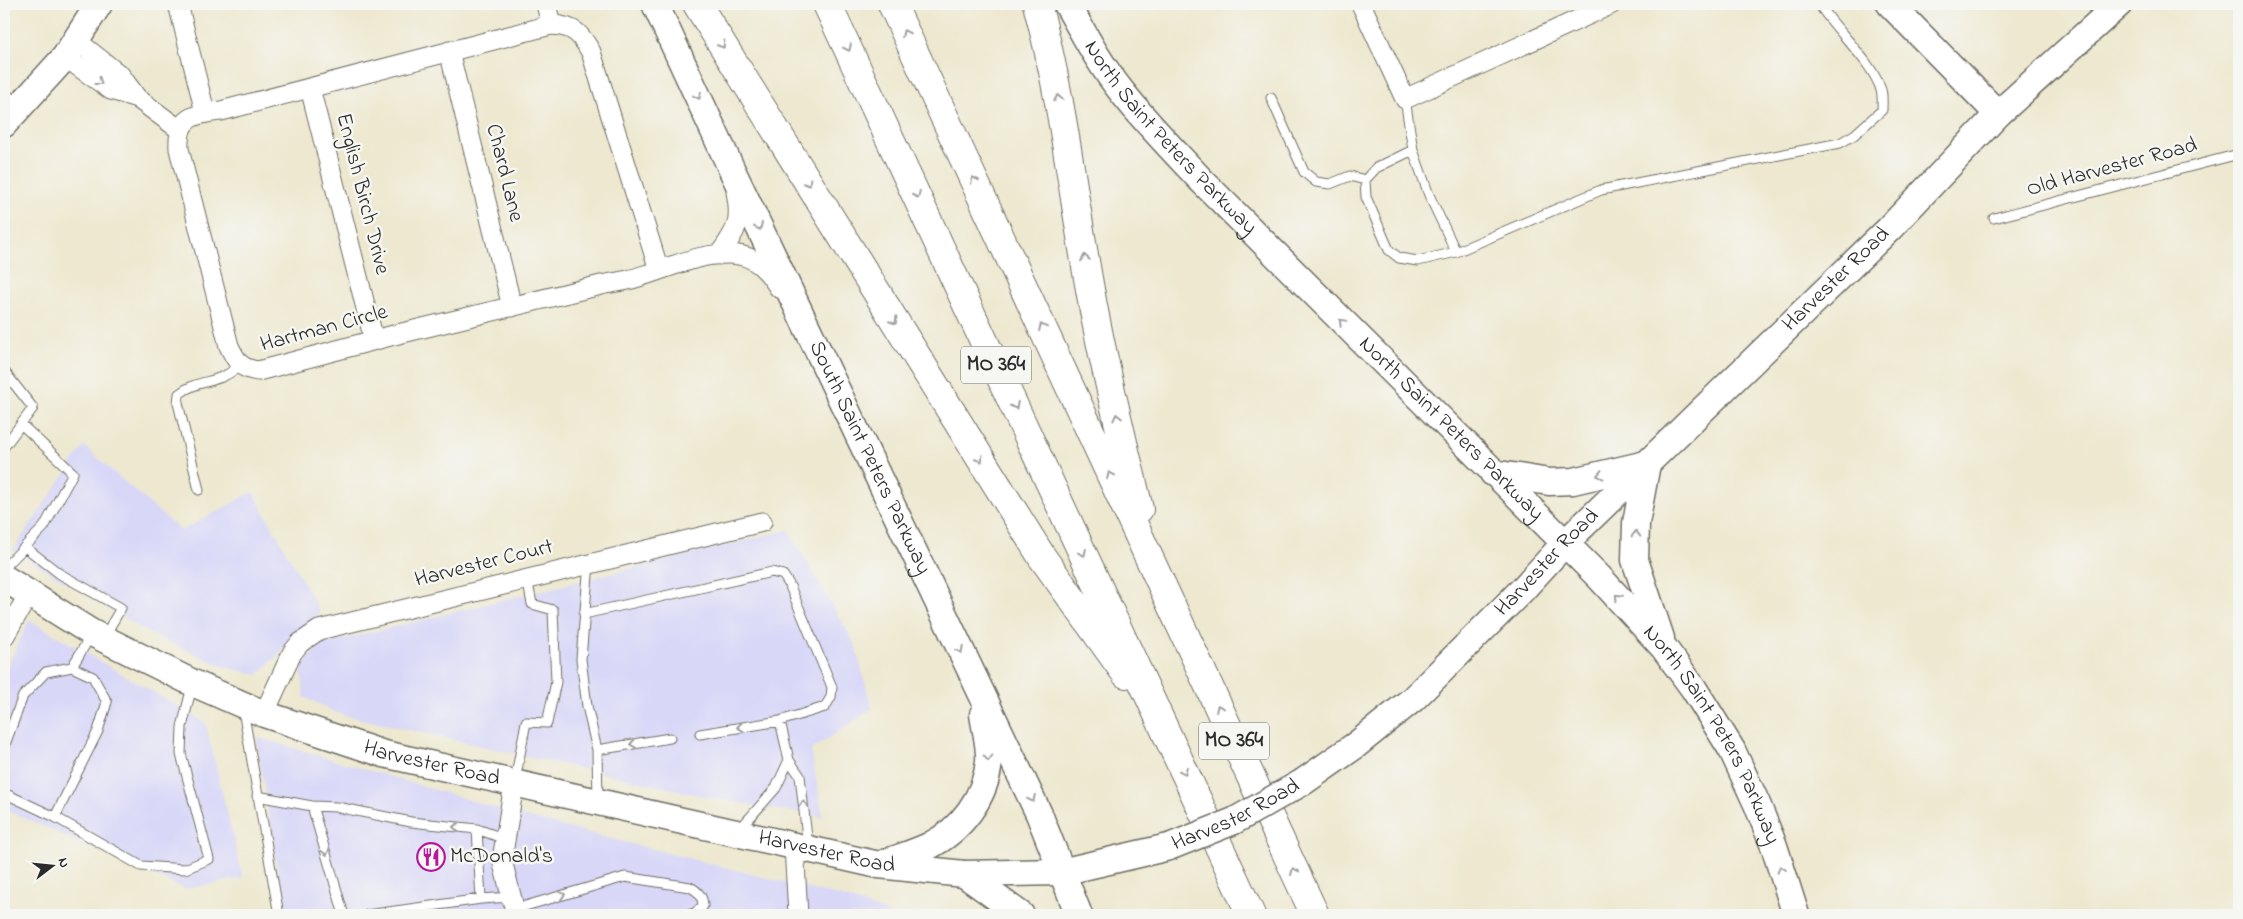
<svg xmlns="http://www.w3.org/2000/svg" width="2243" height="919" viewBox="0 0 2243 919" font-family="'Indie Flower',sans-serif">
  <rect width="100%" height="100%" fill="#f6f6f2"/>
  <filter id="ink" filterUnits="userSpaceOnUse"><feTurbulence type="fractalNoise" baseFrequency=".02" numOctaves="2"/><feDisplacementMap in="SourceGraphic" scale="10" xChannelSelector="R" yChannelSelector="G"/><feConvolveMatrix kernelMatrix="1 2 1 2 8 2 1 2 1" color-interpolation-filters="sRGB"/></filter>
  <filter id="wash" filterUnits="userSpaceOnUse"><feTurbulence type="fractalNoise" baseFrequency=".0096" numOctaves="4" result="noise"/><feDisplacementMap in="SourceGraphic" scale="20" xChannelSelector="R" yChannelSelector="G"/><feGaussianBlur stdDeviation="1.12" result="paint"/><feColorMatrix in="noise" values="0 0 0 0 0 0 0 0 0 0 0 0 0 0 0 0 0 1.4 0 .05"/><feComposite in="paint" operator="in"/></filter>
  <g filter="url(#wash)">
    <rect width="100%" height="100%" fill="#ede8cf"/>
    <path fill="#d8d7f8" d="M84,446L181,531L253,492L320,612L258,675L222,666L149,633L13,550Z
      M788,530L855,644L872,709L811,750L823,817L721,800L339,714L304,697L301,666L320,645Z
      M29,620L205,722L243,878L185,889L4,809V674Z
      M256,737L537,820L846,898L893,915H288L278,874Z"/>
  </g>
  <g filter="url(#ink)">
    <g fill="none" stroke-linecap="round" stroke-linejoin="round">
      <defs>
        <path id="lane" d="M4,92L19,105
          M1271,98L1304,172L1316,182L1330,184L1350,176L1365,180
          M1405,99L1413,150L1429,195L1456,252L1601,190L1840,143L1854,135L1882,110C1882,104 1883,96 1881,90C1872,61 1836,31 1819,4
          M1413,150L1376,168L1365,180L1366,197L1389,250L1399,258L1418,261L1456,252
          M1994,218L2239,154
          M4,371L33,408L4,447
          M199,490L178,403L179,394C198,378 222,385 240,364
          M25,547L60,574L121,608L104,637
          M589,563L581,659L587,706L597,750L598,800
          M4,568L44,527L73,473L21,424
          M584,614L772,572L783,575L789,584L832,687L831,697L825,707L780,721L700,734
          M72,667L91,635
          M243,710L279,915
          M780,721L789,760L800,776L808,846
          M4,747L23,696L46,672L72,667L93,677L107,702L98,731L55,817L4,793
          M597,750L670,738
          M515,781L526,722L547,723L556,682L553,610L532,604L527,578
          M257,796L312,806L337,807L411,822L477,829L481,899L367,915
          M312,806L344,915
          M55,817L141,866L185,869L209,859L181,754L182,727L192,686
          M477,829L505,839
          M739,830L776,788L789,760
          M481,899L511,897
          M515,909L625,877L690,887C698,891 703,896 703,906L695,913L687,915"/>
        <path id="street" d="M178,4L205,112
          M546,4L551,25
          M1361,4L1405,99L1612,4
          M77,41L121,76L137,98L180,130
          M449,51L512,307
          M65,57L111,90L137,98
          M310,88L374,340
          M719,255C737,230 742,222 736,192
          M659,270L591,52C580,33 574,26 551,25L221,111C193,114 177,117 179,149L229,346C237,362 239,368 258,371L394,335L601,285C610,283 619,282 628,280C662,272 720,241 753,260C765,267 772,277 779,288
          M4,637L29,594
          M264,714L292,653L300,643L319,630L762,522
          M514,784L502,860L516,915
          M794,846L798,915"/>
        <g id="secondary">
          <path id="s1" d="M655,4L731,168L1039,814L1079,915"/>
          <path id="s2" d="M1067,4C1084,34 1100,65 1122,92C1147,124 1175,152 1202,181L1600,578L1664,648L1694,689L1732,750L1757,804L1774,846L1796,915"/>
          <path d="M1890,4L1998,114"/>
          <path d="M4,124L65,57L99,4"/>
          <path d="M1647,464L1636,523L1635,560L1661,638"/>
          <path d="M1493,473L1549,482L1573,481L1646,464"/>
          <path id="s3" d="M4,578L92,633L193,683L264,714L384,754L879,865L964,874L1061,872L1169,847"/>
          <path id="s4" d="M1303,782L1356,745L1413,699L1522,590L1564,544L1889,229L1998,114L2119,4"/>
          <path d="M882,864C897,858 914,853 929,846C961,830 986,797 989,761C990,746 985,729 983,714"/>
          <path d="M964,874L1021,915"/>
        </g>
        <path id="highway" d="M697,4L1042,557L1126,674
          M827,4L1251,915
          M892,4L1315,915
          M1037,4C1063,99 1073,198 1091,295C1104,367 1122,438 1139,509"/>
      </defs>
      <use href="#lane" stroke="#6f6d64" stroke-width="11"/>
      <use href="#street" stroke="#6f6d64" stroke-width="21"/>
      <use href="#secondary" stroke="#6f6d64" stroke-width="29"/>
      <use href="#highway" stroke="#6f6d64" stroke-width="30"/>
      <use href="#lane" stroke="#fff" stroke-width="9"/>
      <use href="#street" stroke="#fff" stroke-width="19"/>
      <use href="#secondary" stroke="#fff" stroke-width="26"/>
      <use href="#highway" stroke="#fff" stroke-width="28"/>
      <defs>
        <g id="secondary-bridge">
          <path id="s5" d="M1169,847L1234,821L1303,782"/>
        </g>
      </defs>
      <use href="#secondary-bridge" stroke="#6f6d64" stroke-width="29" stroke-linecap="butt"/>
      <use href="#secondary-bridge" stroke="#fff" stroke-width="26"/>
    </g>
    <defs><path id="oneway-chevron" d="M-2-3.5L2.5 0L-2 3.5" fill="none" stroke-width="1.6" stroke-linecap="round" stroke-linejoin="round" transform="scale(1.25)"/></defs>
    <g stroke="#a0a0a0">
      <use href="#oneway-chevron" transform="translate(905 33) rotate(-115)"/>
      <use href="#oneway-chevron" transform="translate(722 45) rotate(58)"/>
      <use href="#oneway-chevron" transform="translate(848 48) rotate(65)"/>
      <use href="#oneway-chevron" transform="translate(99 82) rotate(36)"/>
      <use href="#oneway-chevron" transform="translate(698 96) rotate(65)"/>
      <use href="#oneway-chevron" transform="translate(1058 98) rotate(-100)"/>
      <use href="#oneway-chevron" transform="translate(974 180) rotate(-115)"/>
      <use href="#oneway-chevron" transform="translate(808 183) rotate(58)"/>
      <use href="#oneway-chevron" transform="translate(917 195) rotate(65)"/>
      <use href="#oneway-chevron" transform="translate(759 227) rotate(65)"/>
      <use href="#oneway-chevron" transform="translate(1085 258) rotate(-99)"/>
      <use href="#oneway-chevron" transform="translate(894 321) rotate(58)"/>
      <use href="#oneway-chevron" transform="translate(1342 322) rotate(-135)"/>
      <use href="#oneway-chevron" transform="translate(1042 327) rotate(-115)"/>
      <use href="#oneway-chevron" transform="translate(1015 406) rotate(65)"/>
      <use href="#oneway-chevron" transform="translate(1117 417) rotate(-103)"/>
      <use href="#oneway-chevron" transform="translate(980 459) rotate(58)"/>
      <use href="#oneway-chevron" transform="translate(1110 475) rotate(-115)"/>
      <use href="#oneway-chevron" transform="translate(1600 475) rotate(167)"/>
      <use href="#oneway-chevron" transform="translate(1636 534) rotate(-89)"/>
      <use href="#oneway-chevron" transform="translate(1083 553) rotate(65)"/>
      <use href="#oneway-chevron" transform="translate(1618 597) rotate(-133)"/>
      <use href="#oneway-chevron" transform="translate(960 650) rotate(64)"/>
      <use href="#oneway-chevron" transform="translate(1219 708) rotate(-115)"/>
      <use href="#oneway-chevron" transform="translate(740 727) rotate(171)"/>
      <use href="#oneway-chevron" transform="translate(633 744) rotate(171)"/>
      <use href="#oneway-chevron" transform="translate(988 758) rotate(90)"/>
      <use href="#oneway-chevron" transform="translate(1184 771) rotate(65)"/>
      <use href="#oneway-chevron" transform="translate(1032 799) rotate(64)"/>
      <use href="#oneway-chevron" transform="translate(803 804) rotate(-97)"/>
      <use href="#oneway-chevron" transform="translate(456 827) rotate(-174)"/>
      <use href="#oneway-chevron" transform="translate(326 852) rotate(74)"/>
      <use href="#oneway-chevron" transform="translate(1781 869) rotate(-108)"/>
      <use href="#oneway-chevron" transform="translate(1294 871) rotate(-115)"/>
      <use href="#oneway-chevron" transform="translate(562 895) rotate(-16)"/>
    </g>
  </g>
  <defs>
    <symbol id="restaurant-ring" viewBox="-11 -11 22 22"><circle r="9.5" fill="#f6f6f2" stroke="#b5179e" stroke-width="1.5"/><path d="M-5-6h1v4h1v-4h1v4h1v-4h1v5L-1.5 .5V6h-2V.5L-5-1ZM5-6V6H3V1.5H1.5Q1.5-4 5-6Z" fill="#b5179e"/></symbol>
  </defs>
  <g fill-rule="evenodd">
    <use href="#restaurant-ring" x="415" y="841" width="32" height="32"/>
  </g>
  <g text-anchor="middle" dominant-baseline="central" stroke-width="5" stroke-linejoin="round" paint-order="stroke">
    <g fill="#f6f6f2" stroke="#686867" stroke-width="1">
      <rect x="961" y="346.5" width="70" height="37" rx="4"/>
      <rect x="1199" y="722.5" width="70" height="37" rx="4"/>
    </g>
    <g font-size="21" font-weight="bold" fill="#2b2b2b">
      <text x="996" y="365">MO 364</text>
      <text x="1234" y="741">MO 364</text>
    </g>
    <g font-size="22" fill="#2b2b2b" stroke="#f6f6f2">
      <text stroke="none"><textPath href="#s2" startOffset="170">North Saint Peters Parkway</textPath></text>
      <text transform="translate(2112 168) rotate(-15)">Old Harvester Road</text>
      <text transform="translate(504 173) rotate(76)">Chard Lane</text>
      <text transform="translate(362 194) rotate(76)">English Birch Drive</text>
      <text stroke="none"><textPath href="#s4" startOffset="734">Harvester Road</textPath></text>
      <text transform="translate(324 329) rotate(-15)">Hartman Circle</text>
      <text stroke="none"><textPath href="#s2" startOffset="575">North Saint Peters Parkway</textPath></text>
      <text stroke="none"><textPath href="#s1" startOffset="502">South Saint Peters Parkway</textPath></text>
      <text stroke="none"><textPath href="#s4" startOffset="329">Harvester Road</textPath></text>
      <text transform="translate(484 564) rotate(-14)">Harvester Court</text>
      <text stroke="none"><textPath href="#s2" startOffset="980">North Saint Peters Parkway</textPath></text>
      <text stroke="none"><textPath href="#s3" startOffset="469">Harvester Road</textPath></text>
      <text stroke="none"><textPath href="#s5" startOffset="74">Harvester Road</textPath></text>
      <text stroke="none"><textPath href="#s3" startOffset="874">Harvester Road</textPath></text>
    </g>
    <g font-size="22" fill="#2b2b2b" stroke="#f6f6f2" text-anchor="start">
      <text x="450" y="857">McDonald's</text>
    </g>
  </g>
  <rect width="2243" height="919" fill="none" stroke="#f6f6f2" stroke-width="20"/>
  <g transform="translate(52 866) rotate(74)" stroke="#f6f6f2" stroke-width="4" paint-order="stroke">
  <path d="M0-4L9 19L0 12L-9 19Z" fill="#2b2b2b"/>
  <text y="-8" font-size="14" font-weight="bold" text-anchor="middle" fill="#2b2b2b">N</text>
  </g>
</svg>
